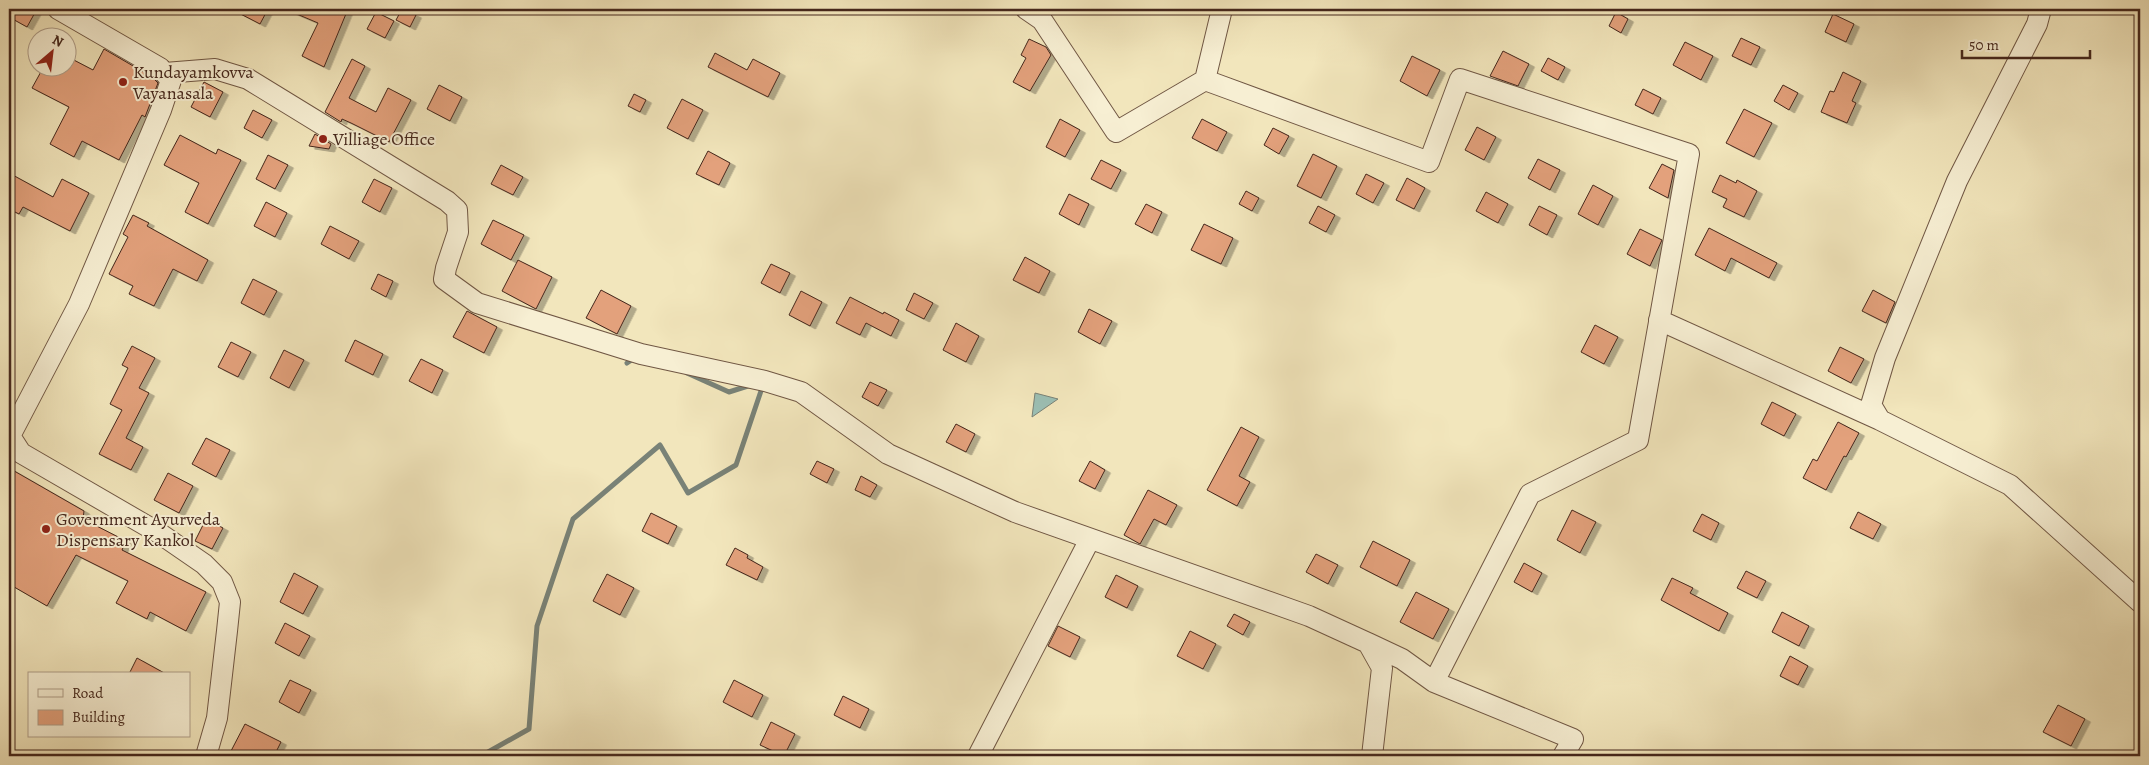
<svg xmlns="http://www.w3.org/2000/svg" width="2149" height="765" viewBox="0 0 2149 765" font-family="Alegreya,serif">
  <defs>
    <filter id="shadow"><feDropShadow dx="5.5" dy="3" stdDeviation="0" flood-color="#0004"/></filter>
  </defs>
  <rect width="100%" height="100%" fill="#f2e6bc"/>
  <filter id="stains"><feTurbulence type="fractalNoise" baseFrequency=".004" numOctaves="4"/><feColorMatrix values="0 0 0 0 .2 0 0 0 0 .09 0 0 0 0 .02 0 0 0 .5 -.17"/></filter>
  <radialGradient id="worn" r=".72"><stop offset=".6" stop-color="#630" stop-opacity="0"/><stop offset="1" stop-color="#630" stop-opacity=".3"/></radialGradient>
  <path fill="#9bbfb4" stroke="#798277" d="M1035,393L1058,399L1032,417Z"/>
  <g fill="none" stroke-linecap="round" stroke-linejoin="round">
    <path stroke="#798277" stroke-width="5" d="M627,363L636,357
      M687,373L729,392L751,385
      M481,756L529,729L537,626L573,519L660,445L688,493L736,465L763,385"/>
  </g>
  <path fill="#e3a17c" stroke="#45271c" filter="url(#shadow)" d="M9,9H37L27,27L9,17Z
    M231,9H268L260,24Z
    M285,9H348L324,67L302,56L318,23Z
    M402,9L416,15L410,27L396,20Z
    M376,12L394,21L385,38L367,29Z
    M1616,12L1628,19L1621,33L1609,26Z
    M1833,14L1854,24L1846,42L1825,32Z
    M1741,38L1760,47L1751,65L1732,56Z
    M1029,39L1046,47L1051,55L1030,91L1013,82L1026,58L1021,55Z
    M1685,42L1713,56L1701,80L1673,65Z
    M104,49L152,77L158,83L145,117L142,115L119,160L82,141L74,157L50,144L69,107L32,88L43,68H68V57L93,70Z
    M1503,51L1529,64L1518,86L1490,76Z
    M715,53L747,70L753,59L780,73L768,97L708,67Z
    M1412,56L1440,70L1427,96L1400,81Z
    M1548,58L1565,67L1558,80L1541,71Z
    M352,59L365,66L349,98L376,112L388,88L411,100L389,142L351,123L342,119L341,122L325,112Z
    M1843,72L1861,81L1852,101L1856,103L1847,123L1821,112L1830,91L1834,92Z
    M204,82L223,92L210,117L191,107Z
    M439,85L462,97L450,121L427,109Z
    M1783,85L1798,93L1789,110L1774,101Z
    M1643,89L1661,98L1653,114L1635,105Z
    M634,94L646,100L640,112L628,106Z
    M682,99L703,110L688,139L667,128Z
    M1744,109L1772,123L1754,157L1726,143Z
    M253,110L272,120L262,138L244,128Z
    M1060,119L1080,130L1065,157L1046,147Z
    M1202,119L1227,132L1217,151L1192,138Z
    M1477,127L1496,137L1484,160L1465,150Z
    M1273,128L1289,136L1279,154L1264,145Z
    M315,134L331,144L329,149L309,146Z
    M180,135L216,154L218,149L241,160L208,224L185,212L199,183L164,165Z
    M708,151L730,163L719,185L696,174Z
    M1313,154L1337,166L1321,198L1297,186Z
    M268,155L288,165L275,189L256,179Z
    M1538,159L1560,170L1550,190L1528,178Z
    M1101,160L1121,170L1111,189L1091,179Z
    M1662,164L1674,170L1668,198L1649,188Z
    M501,165L523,177L513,195L491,184Z
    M9,173L53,197L62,179L89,193L70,231L23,207L19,214L9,209Z
    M1366,174L1384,183L1373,203L1356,194Z
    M1720,175L1736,183L1737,180L1757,191L1744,217L1723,207L1727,199L1712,192Z
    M1407,178L1425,188L1414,209L1396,200Z
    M374,179L392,188L380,212L362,202Z
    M1593,185L1613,196L1598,225L1578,214Z
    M1246,191L1259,198L1252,211L1239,204Z
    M1486,192L1508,204L1498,223L1476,211Z
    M1069,194L1089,204L1079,225L1059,214Z
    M266,202L287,213L275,237L254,226Z
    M1146,204L1162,212L1152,233L1135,224Z
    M1318,206L1335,215L1326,232L1309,223Z
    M1539,206L1557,215L1547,235L1529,225Z
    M133,215L149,223L147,226L208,260L197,281L173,269L154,306L129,294L133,286L109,274L128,237L123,234Z
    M493,220L524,235L511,260L481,244Z
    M1204,224L1233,238L1221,264L1191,250Z
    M330,226L359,241L349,259L321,244Z
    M1709,228L1777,263L1769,278L1731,258L1725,271L1695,255Z
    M1640,229L1662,240L1650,266L1627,254Z
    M1025,257L1050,271L1039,293L1013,280Z
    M518,260L552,277L536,309L502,291Z
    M771,264L790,273L780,293L761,283Z
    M378,274L393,281L386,297L371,289Z
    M253,279L277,291L264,315L241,303Z
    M601,290L631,306L617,334L586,318Z
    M1873,290L1895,302L1886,323L1862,311Z
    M801,291L822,302L810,326L789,315Z
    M914,293L933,303L924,319L906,310Z
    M850,297L883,314L884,312L899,320L891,336L866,323L860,335L836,323Z
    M1089,309L1112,321L1100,344L1078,332Z
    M467,311L497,327L484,353L453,337Z
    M956,323L979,336L966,362L943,350Z
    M1595,325L1618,337L1604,364L1581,352Z
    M355,340L383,354L373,375L345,361Z
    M231,342L251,352L238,377L218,367Z
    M132,346L155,358L139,388L149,393L126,438L143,447L131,470L99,454L122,410L110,404L128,368L122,365Z
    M1840,347L1864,359L1851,383L1828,371Z
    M284,350L304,360L289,388L270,378Z
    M421,359L443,370L432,393L409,381Z
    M870,382L887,390L878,406L862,397Z
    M1772,402L1796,414L1784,436L1761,424Z
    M1838,422L1859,433L1846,457L1844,456L1826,490L1803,478L1813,459L1817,461Z
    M956,424L975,434L966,452L946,442Z
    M1241,427L1259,437L1239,476L1250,482L1237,506L1207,490Z
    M206,438L230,450L216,477L192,464Z
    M817,461L834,469L827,483L810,474Z
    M1090,461L1105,470L1095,489L1079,481Z
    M9,468L84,511L83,519L126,541L122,550L206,592L186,631L150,612L147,619L116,603L128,581L76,555L47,606L9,584Z
    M168,473L193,486L179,513L154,500Z
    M861,476L877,485L870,497L855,490Z
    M1148,490L1177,505L1166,525L1154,519L1140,544L1124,535Z
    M1572,510L1596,522L1580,553L1557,540Z
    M1858,512L1881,524L1873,539L1850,528Z
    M651,513L677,526L668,544L642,531Z
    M1702,514L1719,523L1711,540L1693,531Z
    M206,519L223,528L212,549L195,541Z
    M1373,541L1410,560L1397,586L1360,567Z
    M735,548L748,555L747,558L763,567L757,580L726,565Z
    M1316,554L1338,565L1328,584L1306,572Z
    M1524,563L1542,573L1532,592L1514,582Z
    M1746,571L1766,581L1757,598L1737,588Z
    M294,573L318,586L303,614L280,602Z
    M607,574L634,588L620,615L593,601Z
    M1116,575L1138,586L1127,608L1105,597Z
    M1672,578L1693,588L1690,593L1728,613L1719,631L1661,600Z
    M1416,592L1449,609L1433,639L1400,622Z
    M1782,612L1809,626L1799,646L1772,632Z
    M1234,614L1250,622L1243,635L1227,626Z
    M285,623L310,636L299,656L275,643Z
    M1058,626L1080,637L1070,657L1048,646Z
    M1190,631L1216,644L1203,669L1177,656Z
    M1790,656L1808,666L1798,685L1780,676Z
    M137,658L166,674H129Z
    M290,680L311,690L299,713L279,702Z
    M734,680L763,695L752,717L723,702Z
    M843,696L869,709L860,728L834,715Z
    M2058,705L2085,719L2071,746L2043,732Z
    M771,722L795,734L784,756L760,745Z
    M245,724L281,742L274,756H242L231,751Z"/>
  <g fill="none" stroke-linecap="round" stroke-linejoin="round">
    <defs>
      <path id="minor" d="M58,9L160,68L171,80L161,110L79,304L10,436L21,453L159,533L204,564L222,582L230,602L227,631L217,718L206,756
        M1026,9L1042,20L1116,132L1205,80L1222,9
        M2041,9L2037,24L1957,181L1885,358L1871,405L1880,420L2010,485L2140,602
        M165,73L215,69L248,79L447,201L457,210L458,232L446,268L444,279L477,303L641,354L765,381L801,392L888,454L1015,512L1309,616L1368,643L1382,668L1372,756
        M1205,80L1429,162L1460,79L1689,154L1638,440L1530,494L1434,682L1573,739L1563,756
        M1659,320L1880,420
        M1368,643L1402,659L1434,682
        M978,756L1090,539"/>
    </defs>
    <use href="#minor" stroke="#705744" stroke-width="22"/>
    <use href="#minor" stroke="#f7efd3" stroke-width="20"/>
  </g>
  <g fill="#8f2418" stroke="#f7efd3" stroke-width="2">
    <circle cx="123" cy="82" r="5"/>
    <circle cx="323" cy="139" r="5"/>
    <circle cx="46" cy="529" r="5"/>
  </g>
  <g text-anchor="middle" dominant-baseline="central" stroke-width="4" stroke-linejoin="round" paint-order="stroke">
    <g font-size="18" fill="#45271c" stroke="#f7efd3" text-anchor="start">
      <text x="133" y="72">Kundayamkovva<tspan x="133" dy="21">Vayanasala</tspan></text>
      <text x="333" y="139">Villiage Office</text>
      <text x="56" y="519">Government Ayurveda<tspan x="56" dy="21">Dispensary Kankol</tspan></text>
    </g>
  </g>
  <rect width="2149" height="765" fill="none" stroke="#f2e6bc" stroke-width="30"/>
  <rect x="10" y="10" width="2129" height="745" fill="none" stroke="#45271c" stroke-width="2.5"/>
  <rect x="15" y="15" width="2119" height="735" fill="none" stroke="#45271c"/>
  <rect x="28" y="672" width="162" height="65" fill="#f7efd3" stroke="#b09f8a"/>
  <rect x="38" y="689" width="25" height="8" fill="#f7efd3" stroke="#b09f8a"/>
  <text x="72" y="698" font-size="15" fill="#45271c">Road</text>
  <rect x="38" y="710" width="25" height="15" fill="#e3a17c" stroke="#b09f8a"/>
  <text x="72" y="722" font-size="15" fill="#45271c">Building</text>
  <g transform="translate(52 52) rotate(28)"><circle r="24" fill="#f7efd3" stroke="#b09f8a"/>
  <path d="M0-4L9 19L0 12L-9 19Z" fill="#8f2418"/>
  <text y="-8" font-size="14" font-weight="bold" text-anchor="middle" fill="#45271c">N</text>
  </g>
  <path d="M1962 50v8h128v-8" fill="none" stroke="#45271c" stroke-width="2.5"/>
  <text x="1969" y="50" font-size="15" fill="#45271c" stroke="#f7efd3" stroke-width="4" paint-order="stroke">50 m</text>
  <rect width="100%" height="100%" filter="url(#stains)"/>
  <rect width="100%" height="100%" fill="url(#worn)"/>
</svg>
